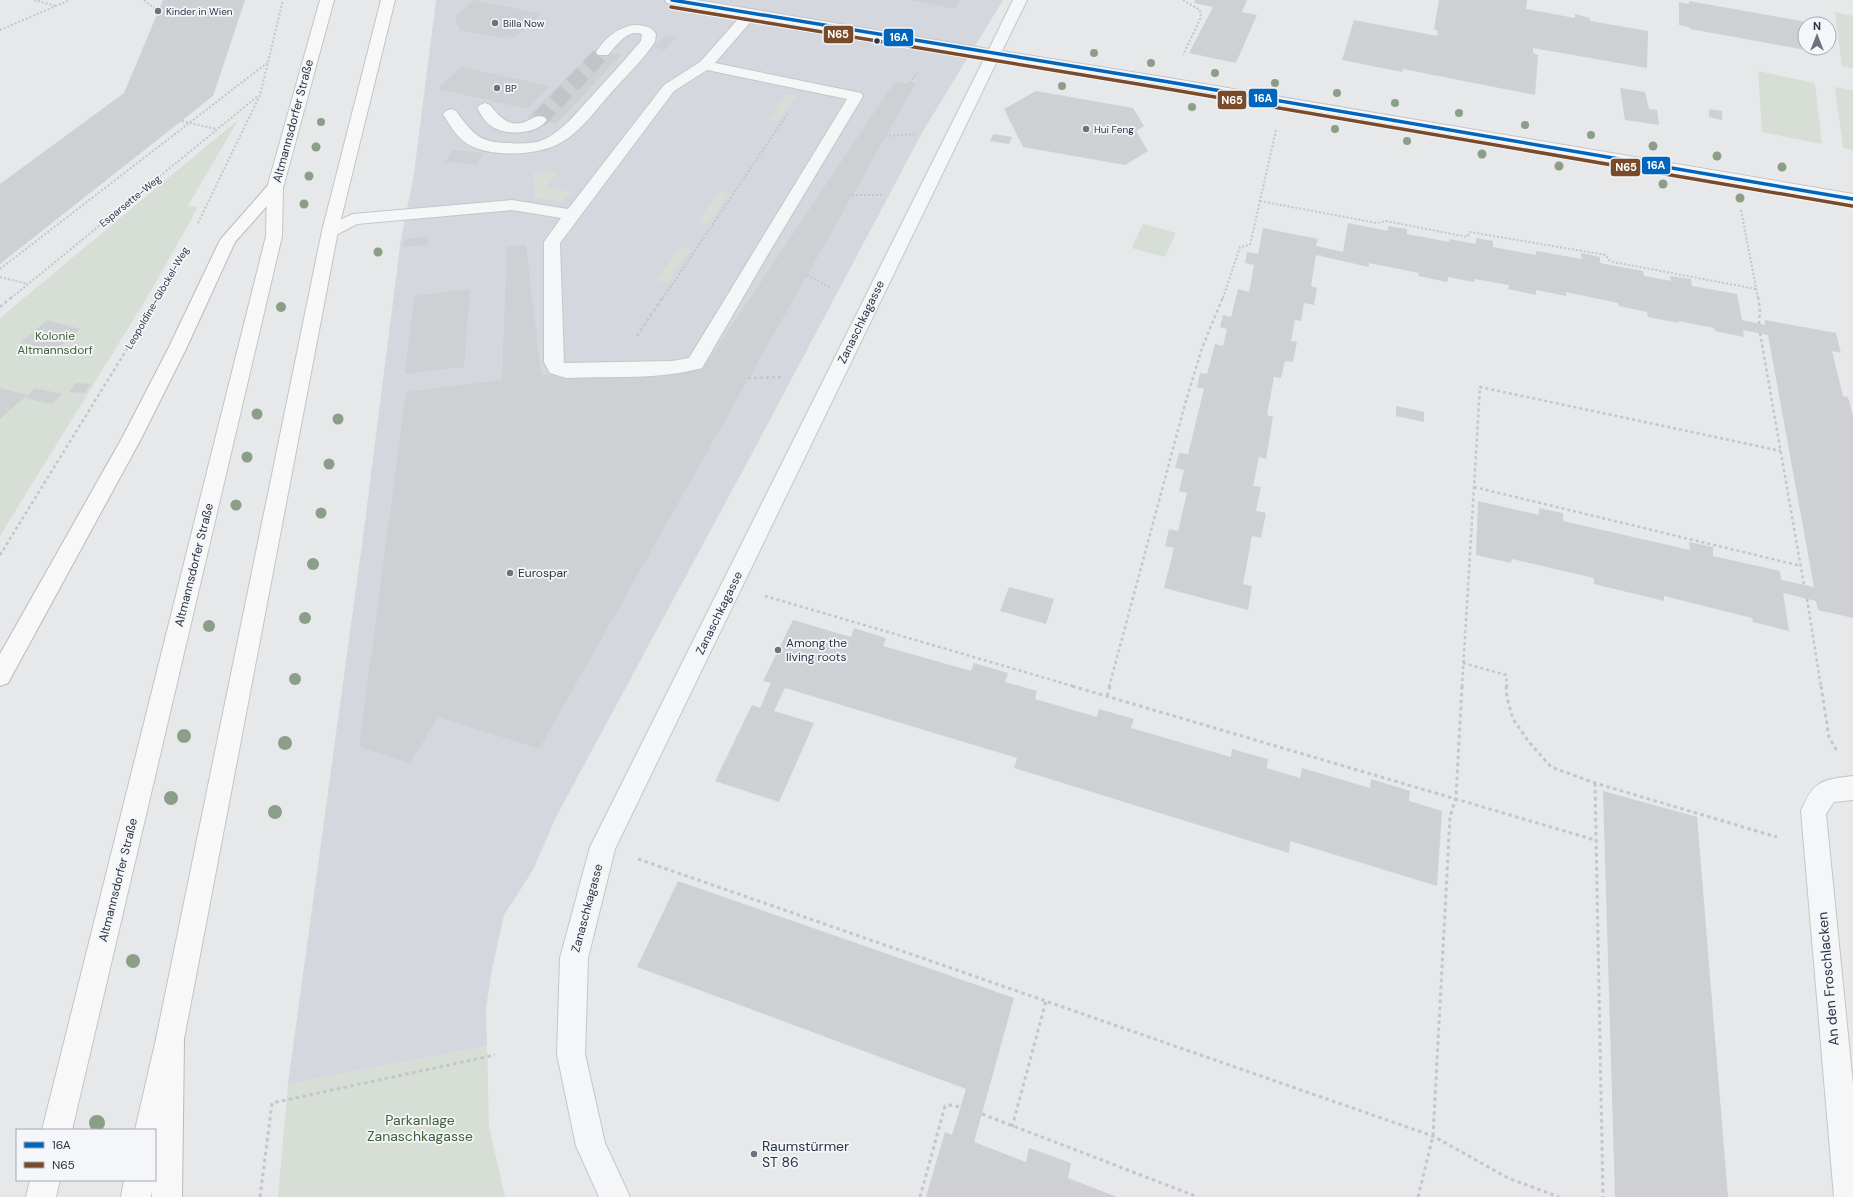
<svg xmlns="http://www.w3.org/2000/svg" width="1853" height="1197" viewBox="0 0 1853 1197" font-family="'DM Sans',sans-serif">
  <rect width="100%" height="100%" fill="#e6e8ea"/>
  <path fill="#d4d7dd" d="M436,0H1003L923,131L756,446L556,817L533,870L504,915L492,969L486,1008L487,1046L288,1084L363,537L401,239L414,174Z"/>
  <path fill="#d6ded6" d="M1835,12L1853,16V68L1842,66Z
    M1758,71L1815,83L1822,144L1762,132Z
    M1835,87L1853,90V150L1843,148Z
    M786,94L796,96L778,121L768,120Z
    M238,120L188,206L198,207L151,291L0,536V318Z
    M560,170L546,187L571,192L561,202L534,197L533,173L556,172Z
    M719,192L730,193L708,224L698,222Z
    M1143,224L1176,233L1165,257L1132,248Z
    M680,247L691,249L667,283L657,281Z
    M487,1046L489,1127L505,1197H278L288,1084Z"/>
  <path fill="#ced0d3" d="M163,0H245L213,96L0,264V184L124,93Z
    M474,0L541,14L515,38L505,36L502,38L460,30L455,17Z
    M908,0H960L955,9Z
    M1195,0H1247L1242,12L1257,15L1236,63L1189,53L1213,7L1194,3Z
    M1439,0H1527L1526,9L1575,18V14L1590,18V21L1648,31L1647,68L1533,48V53L1538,55L1535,95L1403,69L1402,72L1342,60L1354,20L1437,36L1438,31L1434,29Z
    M1689,1L1807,22V24H1805V48H1811V51L1690,29L1689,27L1679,25V2L1689,4Z
    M665,36L675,38L665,50L654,47Z
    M594,50L621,55L556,124L527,117Z
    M461,67L550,86L528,109L437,89Z
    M894,83H916L539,749L438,717L410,763L359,747L406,392L502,380L507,247L526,245L541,375L702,370Z
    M1620,88L1645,92L1649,109L1657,110L1659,125L1625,120Z
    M1036,91L1133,108L1144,126L1136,131L1148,151L1125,165L1023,147L1004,109Z
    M1709,109L1722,111V120L1709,117Z
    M993,134L1012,137L1009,144L990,141Z
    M453,150L484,153L476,164L445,162Z
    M1348,223L1388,231V226L1407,229V234L1449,242V239L1476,244V238L1493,241V247L1536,255V251L1582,259L1581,253L1600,257V263L1643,271L1644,276L1671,281L1670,276L1691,279L1692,286L1737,294L1742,320L1765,325V320L1836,333L1841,353L1832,351L1843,396L1848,397L1853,416V618L1818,610L1816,601L1783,593L1789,631L1753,622L1752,618L1664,596V601L1594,584V578L1512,559L1511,563L1476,555L1478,501L1539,515V508L1563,513V521L1690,550L1689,542L1713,547V556L1780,571L1781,580L1814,587L1768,335L1743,330L1744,337L1715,331L1714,328L1678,321L1679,323L1648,317L1647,312L1619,306L1618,303L1566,292V296L1536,290V295L1508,289L1509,285L1475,279L1474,282L1448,277L1447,282L1418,276L1419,273L1369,263V267L1316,255L1311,286L1317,288L1314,305L1304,303L1301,321L1295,320L1291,341L1297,342L1293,362L1285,361L1281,378L1274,377L1267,415L1273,417L1266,459L1259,457L1253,486L1261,487L1256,511L1266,513L1261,538L1252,536L1243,584L1252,586L1248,610L1164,588L1174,548L1165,546L1169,529L1178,531L1187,493L1179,491L1184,470L1175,468L1179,453L1188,454L1204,389L1197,387L1200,373L1207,374L1215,344L1223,346L1227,329L1220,327L1223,315L1231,317L1238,289L1249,292L1254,265L1245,263L1247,252L1258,254L1263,228L1318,239L1316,246L1343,252Z
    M429,236L428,245L403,247L405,239Z
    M470,289L464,367L405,374L414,296Z
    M47,320L80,329L53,352L20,343Z
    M76,383L91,384L84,393L69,392Z
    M0,388L27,395L0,419Z
    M35,388L62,394L52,404L25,398Z
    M1396,406L1424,412V422L1396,416Z
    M1009,587L1054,599L1046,624L1000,611Z
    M793,620L851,637L854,628L886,638L883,646L971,671L974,663L1008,673L1005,682L1037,691L1035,699L1097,717L1099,709L1134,719L1131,728L1231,757L1232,749L1268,759L1267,768L1300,778L1302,768L1370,788L1371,779L1410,791L1409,801L1442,811L1437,886L1290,841L1289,853L1014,768L1017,758L785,688L774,711L814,723L779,802L715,781L752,705L760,708L771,683L763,681Z
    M1603,791L1697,817L1728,1197H1615Z
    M678,881L1014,998L974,1142L1026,1162L1029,1148L1071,1163L1068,1178L1117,1197H926L945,1132L952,1135L966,1089L637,967Z"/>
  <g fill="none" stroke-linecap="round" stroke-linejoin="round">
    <path stroke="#c1c4c9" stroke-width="16" stroke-dasharray="16 8" stroke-linecap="butt" d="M539,120L603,52"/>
    <defs>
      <path id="minor" d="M665,0H696L989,49L1013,0H1027L1002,51L1169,78L1853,194V204L1169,86L998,59L615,849L588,958L585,1054L605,1143L630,1197H599L576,1146L557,1054L560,958L590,847L985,57L754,18L715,63L856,92L861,93L863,96L770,251L702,368C659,380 611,376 566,378L550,373L544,362V242L561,218L512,210L357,224L336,235L330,236L324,235L322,231L324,227L353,214L512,200L568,209L664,85L700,62L741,16L672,4L667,3ZM707,70L847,99L689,358L672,361L564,363L560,243L674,91Z
        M632,25C642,25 650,25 656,34L655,42C642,61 624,78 609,95C595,111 581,131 562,142C540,156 488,158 466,143C456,136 449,124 443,114L446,111L451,109L456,111C473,134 479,143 510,143C520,144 533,144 543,140C563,131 577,112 592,96C608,78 625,60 641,41L642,34C627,29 617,45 608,55H598L596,52C605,38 616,29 632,25Z
        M485,103L490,105C500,117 509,129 527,121C534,118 536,115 544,117L547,120C536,135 505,136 491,126C485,122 481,114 477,108L480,105Z
        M1853,776V800L1834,802L1826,814L1853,1085V1197H1834L1801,811C1814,780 1821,780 1853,776Z"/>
      <path id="major" d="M320,0H334L283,188L282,236L72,1130H42L266,236L267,188Z
        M381,0H395L338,231L184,1039L165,1130L160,1140L155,1143V1130H135L156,1039L322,231Z
        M30,1180H60L56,1197H26Z
        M124,1180H154L151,1197H121Z"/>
      <path id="highway" d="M275,183L281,184L283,188L235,242L186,349L141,439L8,683L0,686V654L122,438L168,349L220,240L269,184Z
        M170,1025L180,1029L184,1039L182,1197H152V1180H155V1130H154L156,1039L160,1029Z"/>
    </defs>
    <use href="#minor" stroke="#c4c6c8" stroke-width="2"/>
    <use href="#major" stroke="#c2c5c8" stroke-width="2"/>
    <use href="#highway" stroke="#b8bbbf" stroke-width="2"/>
    <path stroke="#c5c6ca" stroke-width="2" stroke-dasharray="2 2" stroke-linecap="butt" d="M34,0L56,6
      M144,0L158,11
      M1183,0L1200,10L1201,17L1183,55
      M0,30L70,0
      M910,83L917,72
      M182,121L216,129
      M885,136L916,134
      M852,195H882
      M1260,201L1377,223L1386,221L1467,237L1470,232L1606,255L1609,260L1613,262L1756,289
      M1741,210L1758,298
      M198,223L260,95L283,0
      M0,269L267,63
      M807,275L831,288
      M0,277L28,284
      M11,298L258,96
      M159,298L174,273
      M663,298L788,113
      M1223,298L1240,247L1250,245L1276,130"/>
    <path stroke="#c5c6ca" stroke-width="2.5" stroke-dasharray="3 3" stroke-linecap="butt" d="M1758,297L1760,309L1759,324
      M0,307L12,297
      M1760,333L1804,585
      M637,336L663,297
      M748,378L784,377
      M1474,487L1801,566
      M0,555L159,297
      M765,596L1076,687
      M1807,599L1821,687
      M1463,663L1506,675L1507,687
      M1109,687L1185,404L1202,348L1223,297
      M1462,687L1480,387L1781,451"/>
    <path stroke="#c5c6ca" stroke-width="3" stroke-dasharray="3.5 3.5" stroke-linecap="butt" d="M1072,686L1595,840
      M1506,686L1507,698L1513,719L1529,742L1551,767L1595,783L1777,837
      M1821,686L1829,737L1838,753
      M1107,696L1110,686
      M1595,783L1603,1197
      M638,859L1433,1136L1508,1178L1559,1197
      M982,1114L1198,1197
      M1012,1127L1046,1001
      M260,1197L272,1103L495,1055
      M920,1197L945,1106L951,1105L960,1107
      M1418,1197L1433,1136L1450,817L1456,797L1462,686"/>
    <use href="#minor" fill="#f5f6f7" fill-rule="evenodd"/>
    <use href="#major" fill="#f8f8f8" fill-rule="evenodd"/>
    <use href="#highway" fill="#f8f8f8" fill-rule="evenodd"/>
    <defs>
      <path id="bus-1" d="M672,0L1169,82L1853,199"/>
      <path id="bus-2" d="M671,7L1168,89L1852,206"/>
    </defs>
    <use href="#bus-1" stroke="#f4f6f9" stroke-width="5.5"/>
    <use href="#bus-2" stroke="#f4f6f9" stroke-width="5.5"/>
    <use href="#bus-1" stroke="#0065bd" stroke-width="3.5"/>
    <use href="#bus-2" stroke="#7a4b2a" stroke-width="3.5"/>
  </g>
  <g fill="#8a9e88">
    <circle cx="1094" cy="53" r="4"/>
    <circle cx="1151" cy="63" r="4"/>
    <circle cx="1215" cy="73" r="4"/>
    <circle cx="1275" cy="83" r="4"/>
    <circle cx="1062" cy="86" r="4"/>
    <circle cx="1337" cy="93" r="4"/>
    <circle cx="1395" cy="103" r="4"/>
    <circle cx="1192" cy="107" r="4"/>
    <circle cx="1459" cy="113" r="4"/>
    <circle cx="321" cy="122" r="4"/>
    <circle cx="1525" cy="125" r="4"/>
    <circle cx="1335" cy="129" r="4"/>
    <circle cx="1591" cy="135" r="4"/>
    <circle cx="1407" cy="141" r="4"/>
    <circle cx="1653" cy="146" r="4.5"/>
    <circle cx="316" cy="147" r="4.5"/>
    <circle cx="1482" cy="154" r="4.5"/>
    <circle cx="1717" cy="156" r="4.5"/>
    <circle cx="1559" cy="166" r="4.5"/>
    <circle cx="1782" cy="167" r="4.5"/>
    <circle cx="309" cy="176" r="4.5"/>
    <circle cx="1663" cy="184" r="4.5"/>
    <circle cx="1740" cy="198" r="4.5"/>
    <circle cx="304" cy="204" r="4.5"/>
    <circle cx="378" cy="252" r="4.5"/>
    <circle cx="281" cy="307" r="5"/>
    <circle cx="257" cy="414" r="5.5"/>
    <circle cx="338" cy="419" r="5.5"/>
    <circle cx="247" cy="457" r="5.5"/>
    <circle cx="329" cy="464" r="5.5"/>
    <circle cx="236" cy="505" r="5.5"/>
    <circle cx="321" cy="513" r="5.5"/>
    <circle cx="313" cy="564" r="6"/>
    <circle cx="305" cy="618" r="6"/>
    <circle cx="209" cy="626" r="6"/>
    <circle cx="295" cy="679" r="6"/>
    <circle cx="184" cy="736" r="7"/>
    <circle cx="285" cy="743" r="7"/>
    <circle cx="171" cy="798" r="7"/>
    <circle cx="275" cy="812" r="7"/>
    <circle cx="133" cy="961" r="7"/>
    <circle cx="97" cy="1123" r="8"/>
  </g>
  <g fill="#6c737f" stroke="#f4f6f9" stroke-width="1.5">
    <circle cx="158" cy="11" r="4"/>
    <circle cx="495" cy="23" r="4"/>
    <circle cx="497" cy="88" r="4"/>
    <circle cx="1086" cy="129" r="4"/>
    <circle cx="510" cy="573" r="4"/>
    <circle cx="778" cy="650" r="4"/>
    <circle cx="754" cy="1154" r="4"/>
  </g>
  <circle fill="#2b3445" stroke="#f4f6f9" stroke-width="1.5" cx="877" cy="41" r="3.5"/>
  <g text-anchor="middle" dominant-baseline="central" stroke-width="3.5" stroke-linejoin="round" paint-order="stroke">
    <g font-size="10" fill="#2b3445" stroke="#f4f6f9" text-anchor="start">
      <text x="166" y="11">Kinder in Wien</text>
      <text x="503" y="23">Billa Now</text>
      <text x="505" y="88">BP</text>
      <text x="1094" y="129">Hui Feng</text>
    </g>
    <g font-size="10" fill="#2b3445" stroke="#f4f6f9">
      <text transform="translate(130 201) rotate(-39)">Esparsette-Weg</text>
      <text transform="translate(157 298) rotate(-60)">Leopoldine-Glöckel-Weg</text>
    </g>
    <g font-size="12" fill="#2b3445" stroke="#f4f6f9">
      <text transform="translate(293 121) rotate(-75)">Altmannsdorfer Straße</text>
      <text transform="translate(861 322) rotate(-64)">Zanaschkagasse</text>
      <text transform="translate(194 565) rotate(-76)">Altmannsdorfer Straße</text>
      <text transform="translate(719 613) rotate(-64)">Zanaschkagasse</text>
      <text transform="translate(118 880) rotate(-76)">Altmannsdorfer Straße</text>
      <text transform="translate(587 908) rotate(-75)">Zanaschkagasse</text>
    </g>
    <g font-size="12" fill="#3f6138" stroke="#f4f6f9">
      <text x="55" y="336">Kolonie<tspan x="55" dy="14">Altmannsdorf</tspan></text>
    </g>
    <g font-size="12" fill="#2b3445" stroke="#f4f6f9" text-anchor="start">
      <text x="518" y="573">Eurospar</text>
      <text x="786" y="643">Among the<tspan x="786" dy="14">living roots</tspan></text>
    </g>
    <g font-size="14" fill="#2b3445" stroke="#f4f6f9">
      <text transform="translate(1828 979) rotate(-95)">An den Froschlacken</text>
    </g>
    <g font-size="14" fill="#3f6138" stroke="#f4f6f9">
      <text x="420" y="1120">Parkanlage<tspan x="420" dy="16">Zanaschkagasse</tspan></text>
    </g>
    <g font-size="14" fill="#2b3445" stroke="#f4f6f9" text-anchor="start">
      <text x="762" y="1146">Raumstürmer<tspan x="762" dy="16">ST 86</tspan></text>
    </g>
  </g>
  <g stroke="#f4f6f9" stroke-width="1.5">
    <rect x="823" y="25" width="31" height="19" rx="4" fill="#7a4b2a"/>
    <rect x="883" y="28" width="31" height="19" rx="4" fill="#0065bd"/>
    <rect x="1248" y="88" width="30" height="20" rx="4" fill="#0065bd"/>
    <rect x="1217" y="90" width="30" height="20" rx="4" fill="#7a4b2a"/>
    <rect x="1641" y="156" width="30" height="19" rx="4" fill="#0065bd"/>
    <rect x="1610" y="158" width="31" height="19" rx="4" fill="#7a4b2a"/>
  </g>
  <g font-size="11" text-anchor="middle" font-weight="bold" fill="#fff">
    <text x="838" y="38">N65</text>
    <text x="899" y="41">16A</text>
    <text x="1263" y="102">16A</text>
    <text x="1232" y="104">N65</text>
    <text x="1656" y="169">16A</text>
    <text x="1626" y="171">N65</text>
  </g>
  <rect x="16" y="1129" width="140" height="52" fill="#f4f6f9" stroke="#a4a8b1"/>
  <rect x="24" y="1142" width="20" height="6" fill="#0065bd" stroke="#a4a8b1"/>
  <text x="52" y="1149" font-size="12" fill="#2b3445">16A</text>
  <rect x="24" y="1162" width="20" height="6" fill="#7a4b2a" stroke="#a4a8b1"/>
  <text x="52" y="1169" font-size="12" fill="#2b3445">N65</text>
  <g transform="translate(1817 36)"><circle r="19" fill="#f4f6f9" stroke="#a4a8b1"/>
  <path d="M0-3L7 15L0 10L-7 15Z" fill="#6c737f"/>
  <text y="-6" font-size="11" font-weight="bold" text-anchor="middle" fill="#2b3445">N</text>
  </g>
</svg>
